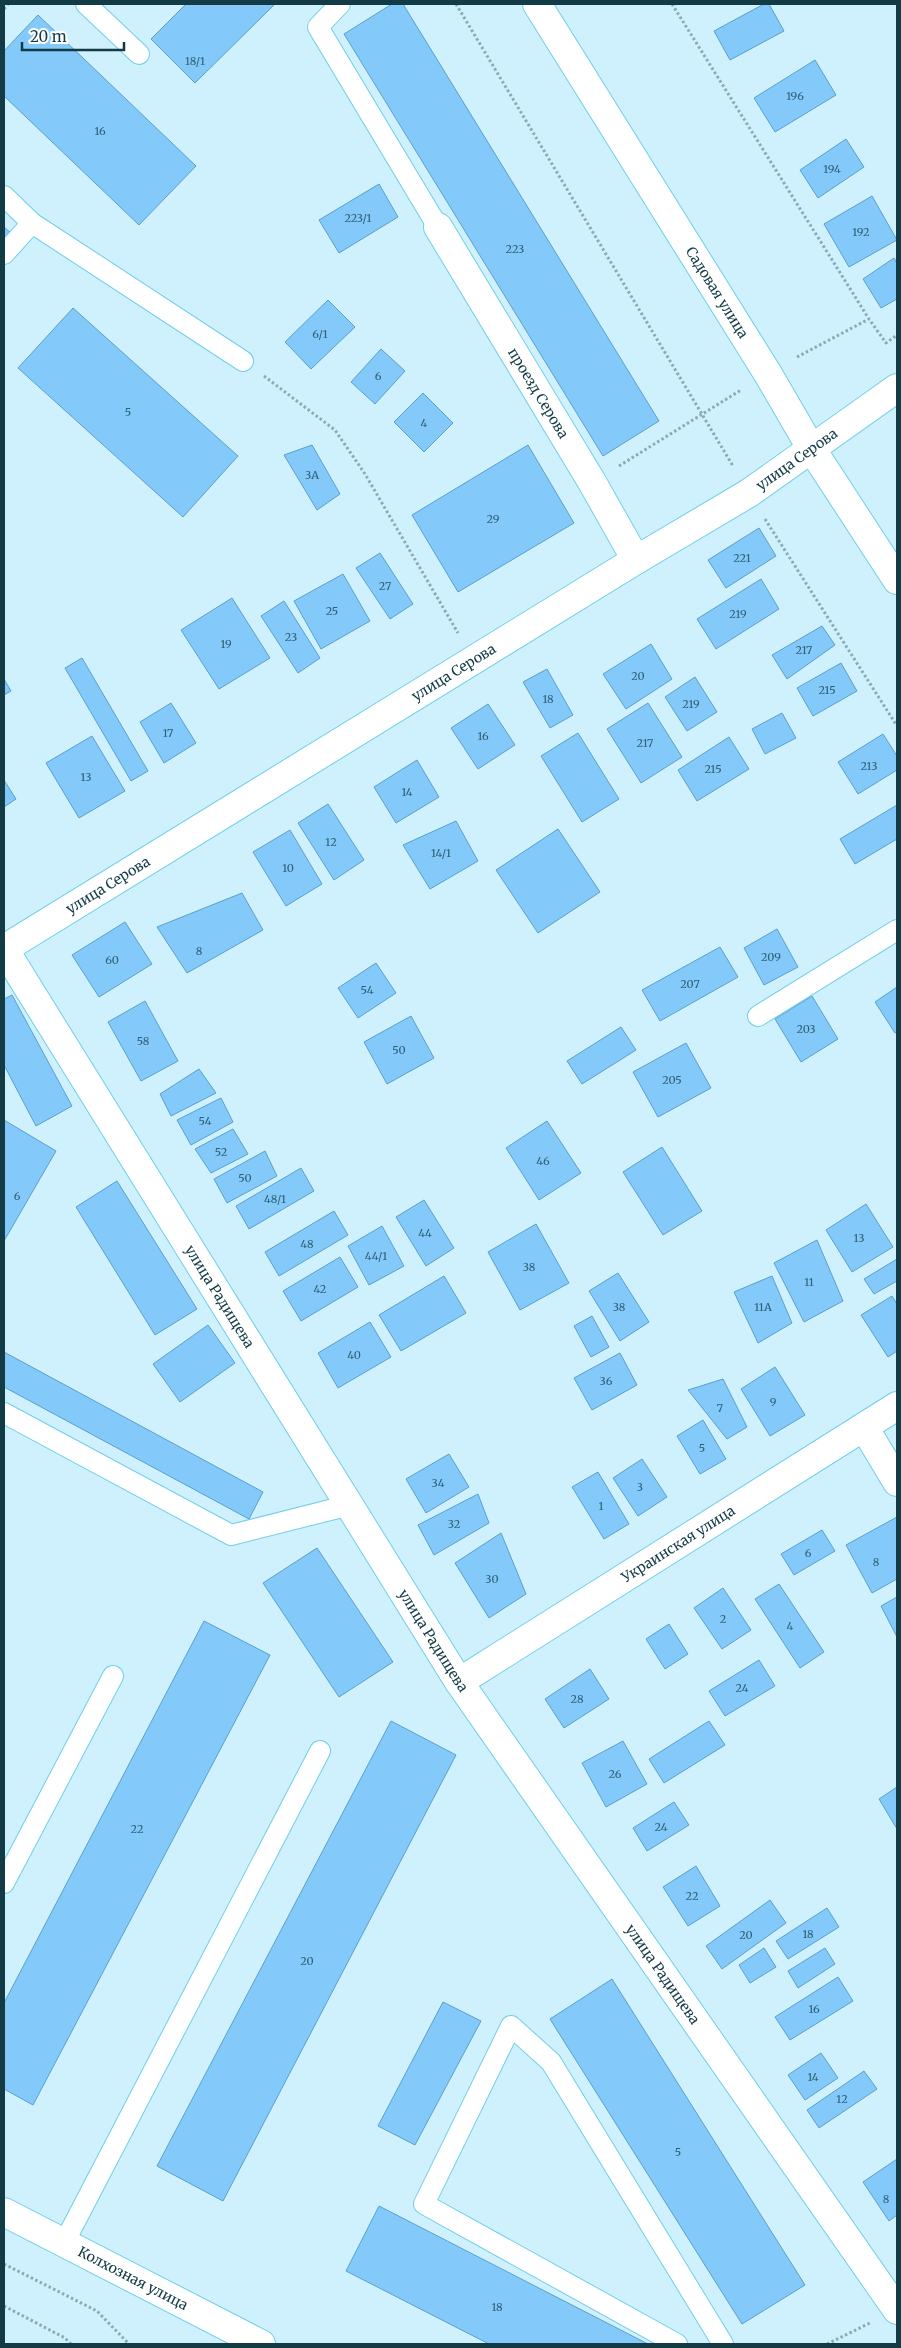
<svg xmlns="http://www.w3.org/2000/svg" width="901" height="2348" viewBox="0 0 901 2348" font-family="Merriweather,serif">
  <rect width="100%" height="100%" fill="#cff1fd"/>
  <path fill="#83cafb" stroke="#5a9fcc" d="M186,4H275L195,83L151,39Z
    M392,4H403L659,421L603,456L344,34Z
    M764,4H769L784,31L730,60L714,31Z
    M38,15L196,166L139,225L4,96V51Z
    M815,60L836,95L775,132L754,98Z
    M846,139L864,167L818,198L800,170Z
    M379,184L398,217L339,253L319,220Z
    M872,196L897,240L849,267L824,224Z
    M4,227L12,234L4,242Z
    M894,258L897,264V299L881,308L863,279Z
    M328,300L355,327L311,369L285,342Z
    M73,308L238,456L183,517L18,368Z
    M381,349L405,371L375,404L351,382Z
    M423,393L453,423L424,452L394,422Z
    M312,445L340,494L317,510L284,455Z
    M528,445L574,523L458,592L412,515Z
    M759,528L776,556L726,588L708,560Z
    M380,553L413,604L390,619L356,568Z
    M343,574L370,621L321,649L294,601Z
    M761,579L779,609L716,649L697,619Z
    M232,598L270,658L219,689L181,630Z
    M284,601L320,658L298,673L261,616Z
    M822,626L835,645L787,679L772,655Z
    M651,644L672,679L626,709L603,674Z
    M82,658L148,771L131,781L65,668Z
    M841,663L857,691L813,716L797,688Z
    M547,669L573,715L550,728L523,682Z
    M695,677L717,712L687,731L665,697Z
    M4,679L11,691L4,695Z
    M171,703L196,743L164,763L140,722Z
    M648,703L682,757L641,783L607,729Z
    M488,704L515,745L478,769L451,728Z
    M782,713L796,738L765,754L752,729Z
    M578,733L619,799L582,822L541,756Z
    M883,734L897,756V770L858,794L838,762Z
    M92,736L125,791L79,818L46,763Z
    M729,737L749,769L697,801L678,770Z
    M417,760L439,797L396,823L374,787Z
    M4,780L16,799L4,807Z
    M328,804L364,860L334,880L298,823Z
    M897,805V839L855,864L840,839Z
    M456,821L478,861L430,889L403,845Z
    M558,829L600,892L538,933L496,870Z
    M290,830L322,884L286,906L253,852Z
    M242,893L263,930L187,973L157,927Z
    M125,922L152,964L99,997L72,955Z
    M777,929L798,967L764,985L744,948Z
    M720,947L738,977L660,1021L642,990Z
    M376,963L396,993L358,1018L338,988Z
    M897,987V1032L895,1033L875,1002Z
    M12,995L72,1106L36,1126L4,1065V999Z
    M812,996L838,1039L801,1062L775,1019Z
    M145,1001L178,1061L141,1081L108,1022Z
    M411,1016L434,1058L387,1084L364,1042Z
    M621,1027L636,1050L582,1084L567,1061Z
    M686,1043L711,1088L658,1117L633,1072Z
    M199,1069L216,1093L171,1116L160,1094Z
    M221,1098L233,1122L191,1145L177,1120Z
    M4,1120L56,1151L4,1241Z
    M547,1121L581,1173L539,1200L506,1148Z
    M233,1129L248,1154L211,1173L195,1149Z
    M662,1147L702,1211L663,1235L623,1172Z
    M265,1151L277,1176L227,1203L214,1179Z
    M301,1168L314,1191L249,1229L236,1206Z
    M117,1181L197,1309L155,1335L76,1207Z
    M424,1200L454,1248L426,1266L396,1217Z
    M866,1204L893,1247L852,1272L826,1230Z
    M334,1211L348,1235L279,1276L265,1252Z
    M536,1224L569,1283L520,1310L488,1252Z
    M382,1226L404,1266L369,1285L348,1246Z
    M817,1240L843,1301L804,1322L774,1263Z
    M340,1257L358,1287L301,1321L283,1291Z
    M897,1259V1281L874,1294L864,1279Z
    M618,1273L649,1322L620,1341L589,1291Z
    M444,1276L466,1313L401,1351L379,1315Z
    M772,1276L792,1323L758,1343L734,1292Z
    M892,1296L897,1304V1351L888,1357L861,1315Z
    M592,1316L609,1347L591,1357L574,1326Z
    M370,1322L391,1357L338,1388L318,1353Z
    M208,1325L235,1363L180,1402L153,1364Z
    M4,1352L263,1492L249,1519L4,1387Z
    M620,1353L637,1385L592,1410L574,1378Z
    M775,1367L805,1415L770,1436L741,1389Z
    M723,1379L747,1427L727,1439L688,1390Z
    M703,1420L726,1459L700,1474L677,1436Z
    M449,1454L469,1487L426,1513L406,1479Z
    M642,1459L667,1497L638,1516L613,1478Z
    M598,1472L629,1524L604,1539L572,1487Z
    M478,1494L489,1523L434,1555L418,1525Z
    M897,1517V1579L872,1593L846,1545Z
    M822,1530L835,1551L794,1575L781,1554Z
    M501,1533L526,1594L489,1618L455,1563Z
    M317,1548L393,1662L339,1697L263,1583Z
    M779,1584L824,1652L800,1668L755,1599Z
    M723,1588L751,1630L722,1649L694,1608Z
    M897,1597V1637L881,1606Z
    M204,1621L270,1655L33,2105L4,2089V2003Z
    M669,1624L688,1654L665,1669L646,1639Z
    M759,1660L775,1686L725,1716L709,1691Z
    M590,1669L609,1699L564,1728L545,1699Z
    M391,1721L456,1755L223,2201L157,2166Z
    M709,1721L725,1745L664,1783L649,1759Z
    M623,1741L647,1784L606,1807L582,1763Z
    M897,1787V1829L879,1799Z
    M674,1802L689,1825L647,1851L633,1828Z
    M696,1866L720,1906L688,1926L663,1887Z
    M770,1900L786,1923L722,1969L706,1946Z
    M827,1908L839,1927L788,1959L776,1941Z
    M764,1948L776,1967L750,1983L739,1965Z
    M825,1948L835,1964L798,1988L788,1971Z
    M838,1977L853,2001L790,2040L775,2017Z
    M612,1979L805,2285L742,2324L550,2019Z
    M443,2002L481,2021L415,2145L378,2126Z
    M821,2053L838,2078L805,2100L788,2075Z
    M864,2071L877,2089L819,2128L807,2110Z
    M897,2159V2215L889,2221L863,2182Z
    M379,2206L648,2344H489L346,2271Z"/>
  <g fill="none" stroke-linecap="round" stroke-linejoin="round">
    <defs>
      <path id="lane" d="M86,4L139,54
        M340,4L318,27L438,227
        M4,196L32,223L243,361
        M4,254L32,223
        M758,1016L897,930
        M4,1413L231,1535L350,1505
        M4,1883L113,1676
        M64,2243L320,1751
        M677,2344L424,2204L511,2026L551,2062L723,2344"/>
      <g id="street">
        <path id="s1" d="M438,227L592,482L636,560"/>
        <path id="s2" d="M4,949L459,1682L897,2310"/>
        <path id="s3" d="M4,949L636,560L749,493L897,388"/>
        <path d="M864,1427L897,1482"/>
        <path id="s4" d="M459,1682L897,1406"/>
      </g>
      <g id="secondary">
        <path id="s5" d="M537,4L768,374L811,448L897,580"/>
        <path id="s6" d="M4,2212L261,2344"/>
      </g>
    </defs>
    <use href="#lane" stroke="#70ceea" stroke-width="22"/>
    <use href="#street" stroke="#70ceea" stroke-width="30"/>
    <use href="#secondary" stroke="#70ceea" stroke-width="30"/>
    <path stroke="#87abb7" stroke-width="3" stroke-dasharray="2.5 2.5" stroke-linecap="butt" d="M456,4L733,466
      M672,4L869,319L886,343L897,335
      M4,9L8,4
      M797,357L869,319
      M264,376L335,430L365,474L458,633
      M619,466L741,390
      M765,519L897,726
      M4,2264L97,2311L129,2344
      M4,2306L65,2338L71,2344
      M827,2344L870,2323"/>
    <use href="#lane" stroke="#fff" stroke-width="20"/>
    <use href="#street" stroke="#fff" stroke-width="28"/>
    <use href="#secondary" stroke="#fff" stroke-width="28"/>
  </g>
  <g text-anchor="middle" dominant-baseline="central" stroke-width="4" stroke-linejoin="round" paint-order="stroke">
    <g font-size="11" fill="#2e5f73">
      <text x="195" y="61">18/1</text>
      <text x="795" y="96">196</text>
      <text x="100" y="131">16</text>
      <text x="832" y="169">194</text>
      <text x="358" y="218">223/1</text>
      <text x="861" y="232">192</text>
      <text x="515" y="249">223</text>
      <text x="320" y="334">6/1</text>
      <text x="378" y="376">6</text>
      <text x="128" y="412">5</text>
      <text x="424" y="423">4</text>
      <text x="312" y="475">3А</text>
      <text x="493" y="519">29</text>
      <text x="742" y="558">221</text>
      <text x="385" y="586">27</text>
      <text x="332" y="611">25</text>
      <text x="738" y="614">219</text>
      <text x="291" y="637">23</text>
      <text x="226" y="644">19</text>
      <text x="804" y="650">217</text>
      <text x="638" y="676">20</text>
      <text x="827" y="690">215</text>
      <text x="548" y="699">18</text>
      <text x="691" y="704">219</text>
      <text x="168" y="733">17</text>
      <text x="483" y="736">16</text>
      <text x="645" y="743">217</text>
      <text x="869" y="766">213</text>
      <text x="713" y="769">215</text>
      <text x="86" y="777">13</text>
      <text x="407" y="792">14</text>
      <text x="331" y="842">12</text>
      <text x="441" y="853">14/1</text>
      <text x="288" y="868">10</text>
      <text x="199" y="951">8</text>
      <text x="771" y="957">209</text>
      <text x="112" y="960">60</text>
      <text x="690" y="984">207</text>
      <text x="367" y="990">54</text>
      <text x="806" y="1029">203</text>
      <text x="143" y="1041">58</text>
      <text x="399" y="1050">50</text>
      <text x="672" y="1080">205</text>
      <text x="205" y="1121">54</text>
      <text x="221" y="1152">52</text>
      <text x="543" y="1161">46</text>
      <text x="245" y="1178">50</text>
      <text x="17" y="1196">6</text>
      <text x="275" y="1199">48/1</text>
      <text x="425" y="1233">44</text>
      <text x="859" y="1238">13</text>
      <text x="307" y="1244">48</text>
      <text x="376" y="1256">44/1</text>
      <text x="529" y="1267">38</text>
      <text x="809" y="1282">11</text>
      <text x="320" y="1289">42</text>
      <text x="619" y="1307">38</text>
      <text x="763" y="1307">11А</text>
      <text x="354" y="1355">40</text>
      <text x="606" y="1381">36</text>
      <text x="773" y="1402">9</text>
      <text x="720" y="1408">7</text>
      <text x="702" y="1448">5</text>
      <text x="438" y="1483">34</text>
      <text x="640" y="1487">3</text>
      <text x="601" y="1506">1</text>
      <text x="454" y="1524">32</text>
      <text x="808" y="1553">6</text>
      <text x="876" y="1562">8</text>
      <text x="492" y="1579">30</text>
      <text x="723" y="1619">2</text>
      <text x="790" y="1626">4</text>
      <text x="742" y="1688">24</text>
      <text x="577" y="1699">28</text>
      <text x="615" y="1774">26</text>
      <text x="661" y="1827">24</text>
      <text x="137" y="1829">22</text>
      <text x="692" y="1896">22</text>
      <text x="808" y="1934">18</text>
      <text x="746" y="1935">20</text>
      <text x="307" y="1961">20</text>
      <text x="814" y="2009">16</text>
      <text x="813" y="2077">14</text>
      <text x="842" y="2099">12</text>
      <text x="678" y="2152">5</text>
      <text x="886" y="2199">8</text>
      <text x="497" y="2307">18</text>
    </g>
    <g font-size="14" fill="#123b46" stroke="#fff">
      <text stroke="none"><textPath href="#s5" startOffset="340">Садовая улица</textPath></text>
      <text stroke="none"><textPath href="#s1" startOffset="194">проезд Серова</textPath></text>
      <text stroke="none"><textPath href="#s3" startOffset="932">улица Серова</textPath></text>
      <text stroke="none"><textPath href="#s3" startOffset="528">улица Серова</textPath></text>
      <text stroke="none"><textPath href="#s3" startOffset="122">улица Серова</textPath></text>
      <text stroke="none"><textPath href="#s2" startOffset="409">улица Радищева</textPath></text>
      <text stroke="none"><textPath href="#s4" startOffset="259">Украинская улица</textPath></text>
      <text stroke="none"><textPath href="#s2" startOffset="814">улица Радищева</textPath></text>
      <text stroke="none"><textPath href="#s2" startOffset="1219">улица Радищева</textPath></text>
      <text stroke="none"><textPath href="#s6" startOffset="145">Колхозная улица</textPath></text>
    </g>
  </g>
  <rect width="901" height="2348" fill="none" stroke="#123b46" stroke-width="10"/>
  <path d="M22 42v8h102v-8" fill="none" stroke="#123b46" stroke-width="2.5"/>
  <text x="30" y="42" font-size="15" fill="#123b46" stroke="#ffffff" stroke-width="4" paint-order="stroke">20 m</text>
</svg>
